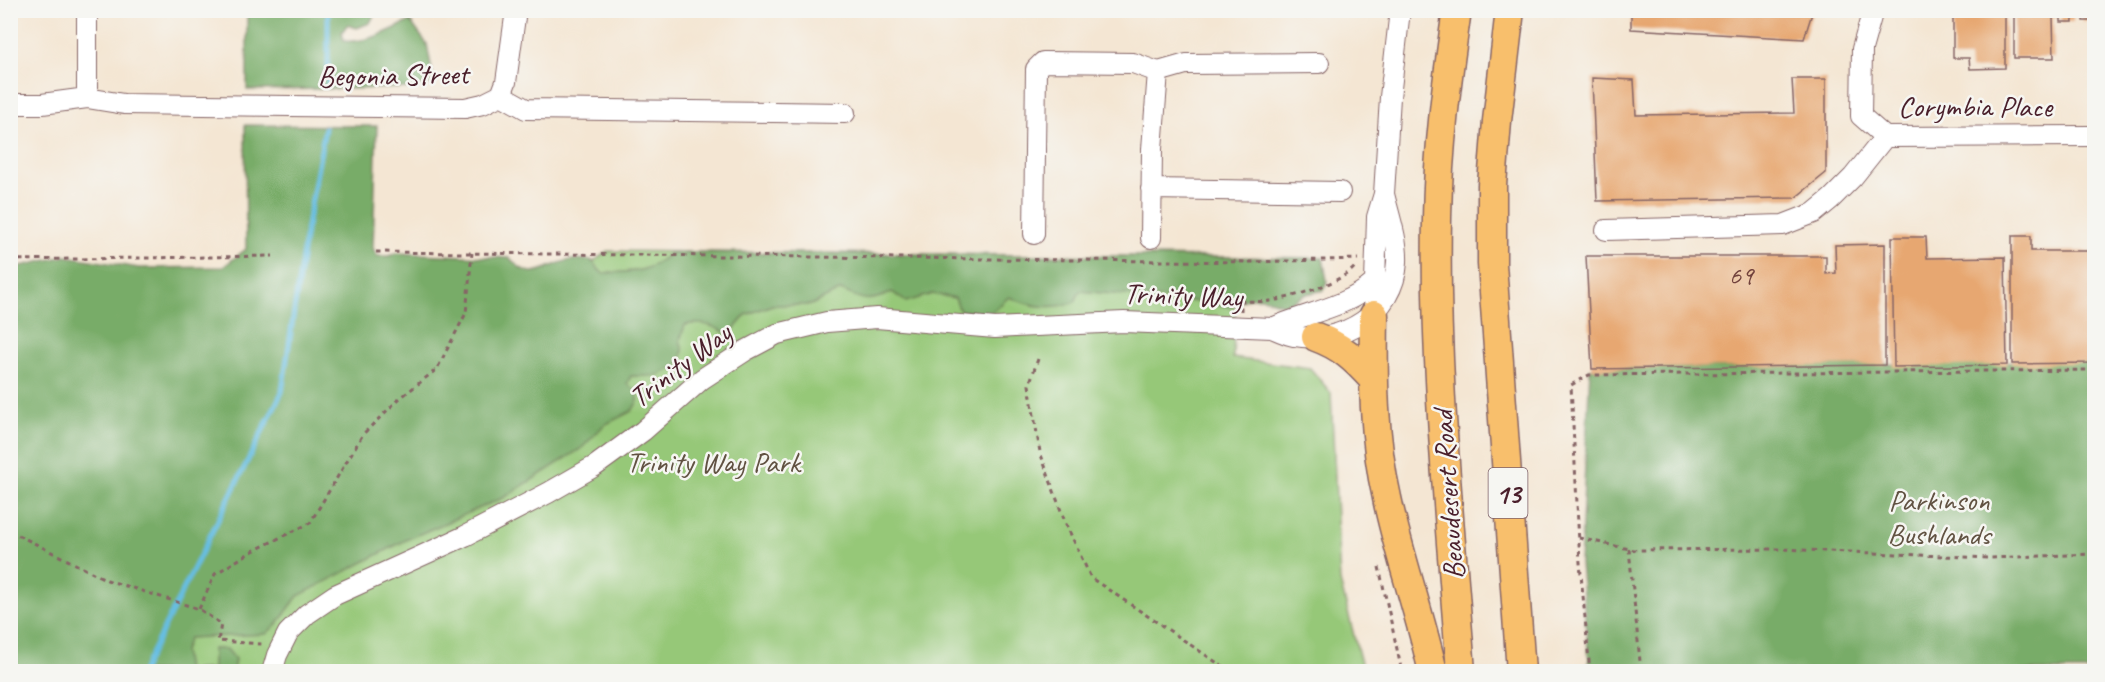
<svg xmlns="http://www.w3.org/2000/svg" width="2105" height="682" viewBox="0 0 2105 682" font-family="Caveat,sans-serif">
  <rect width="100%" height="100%" fill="#f6f6f2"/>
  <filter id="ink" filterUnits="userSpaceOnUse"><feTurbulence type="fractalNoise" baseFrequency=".0167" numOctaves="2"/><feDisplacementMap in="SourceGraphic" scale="12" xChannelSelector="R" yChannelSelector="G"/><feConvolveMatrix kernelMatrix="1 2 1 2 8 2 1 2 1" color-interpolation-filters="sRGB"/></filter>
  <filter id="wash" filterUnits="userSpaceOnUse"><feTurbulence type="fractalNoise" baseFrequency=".008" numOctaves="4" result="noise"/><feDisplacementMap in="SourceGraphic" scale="24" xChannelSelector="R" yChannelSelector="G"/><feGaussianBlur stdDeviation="1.35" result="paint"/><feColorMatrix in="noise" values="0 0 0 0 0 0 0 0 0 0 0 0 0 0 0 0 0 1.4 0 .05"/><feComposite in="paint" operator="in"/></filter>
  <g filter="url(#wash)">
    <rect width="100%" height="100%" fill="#f4e6d3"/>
    <path fill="#96c878" stroke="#707452" stroke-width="1.5" d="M607,251L1237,257L1233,358L1310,368L1331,393L1340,581L1363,671L73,672Z"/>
    <path fill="#78ac68" stroke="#61664a" stroke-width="1.5" d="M247,11H376L370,23L357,28L347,25L342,32L344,41C368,43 389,31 410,21L427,44L434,82L417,88L247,90Z
      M245,125L377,126L373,248L377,256H389L396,253L510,258C533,286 545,264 571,260C577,259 584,260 591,260L602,273C634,271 646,275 671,252L1323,258L1327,281L1324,290L1306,294L1285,305L1263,298H1249L1230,307L1191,301L1080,291L1075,302C1051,310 1031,307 1009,297L990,314L960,311L955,298L932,294L906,302L892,292C869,304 862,300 841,290L811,305H772L746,315L729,335C714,326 703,321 685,325L680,340L683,350L680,363C661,377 654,377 631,376L627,384L638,392V401L632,411L604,425L582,448L505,497L408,539L298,596L278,623L266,634L189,638L184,651L187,670L213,669V649H227L235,659L233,671H11V268L66,256L139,268L223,267L246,249Z
      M2094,361V671H1590L1580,563L1590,369Z"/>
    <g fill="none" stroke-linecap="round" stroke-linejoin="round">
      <path stroke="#66bee3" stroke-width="5" d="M328,85V10
        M142,672L282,392L305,237L325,128"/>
    </g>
    <g id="blocks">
      <path fill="#e7a771" d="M1631,10H1813L1804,39L1631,29Z
        M1953,10H2005V68L1970,69L1969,58H1953Z
        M2014,10H2094V21H2083V15H2073V22H2061V16L2053,17L2054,58H2014Z
        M1592,78L1634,80L1636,115L1794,113L1792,79H1826V173L1795,198L1597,201Z
        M2012,236H2031V251H2094V363L2012,364Z
        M1892,237H1926L1927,258L2005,257L2007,365L1894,367Z
        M1885,244V365L1592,369L1586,256H1826V274L1836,273L1835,245Z"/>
    </g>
  </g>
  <g filter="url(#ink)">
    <use href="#blocks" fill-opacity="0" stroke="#866566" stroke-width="1.5"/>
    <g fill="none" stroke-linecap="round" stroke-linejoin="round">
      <defs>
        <path id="minor" d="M87,10V98
          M1873,10L1862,49L1861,116L1885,137L2094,136
          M501,95L506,82L516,10
          M10,104H42L87,98L124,104L465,108L483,104L501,95L526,109L845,113
          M1151,189L1340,192
          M1606,230L1783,225L1814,213L1831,199L1853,177L1885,137
          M1034,234L1036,69L1043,62L1133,63L1158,72L1186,64L1319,63
          M1151,238L1152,149L1158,72
          M1374,315L1377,217L1384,194L1390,97L1400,10
          M1272,328C1305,313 1346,308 1374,283
          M272,672L277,655L288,633L307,614L335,595L465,536L548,493L595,466L643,431L702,379L745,351L777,334L827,322L877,318L995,328L1124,322L1272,328C1279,331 1287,335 1294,336C1343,345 1394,313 1397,262C1398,240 1389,215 1384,194"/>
        <path id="highway" d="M1457,10C1447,79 1438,149 1437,218C1434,369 1450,521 1461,672
          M1510,10L1497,121L1492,185V264L1521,672
          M1374,315C1373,376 1373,438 1387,498C1399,556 1420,613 1433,672
          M1316,337C1341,346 1355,359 1373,379"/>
      </defs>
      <use href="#minor" stroke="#866566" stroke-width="22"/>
      <use href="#highway" stroke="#866566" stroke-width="31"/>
      <path stroke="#866566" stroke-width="3" stroke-dasharray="4.5 4.5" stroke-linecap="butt" d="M376,252L1252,262L1358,259
        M10,260L273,256
        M1241,311V301C1250,301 1260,302 1270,301C1289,299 1347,281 1356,265
        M1038,359L1029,385L1040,452L1065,522L1091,578L1231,672
        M10,531L107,580L199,609L221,624L218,641L262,644
        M1579,538L1634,550L1781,549L1989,558L2094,554
        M1629,549L1641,672
        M1379,567L1402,672
        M199,609L215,574L251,552L310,523L363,434L399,399L437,369L466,313L472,253
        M1590,672L1580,563L1571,385L1589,375L2094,370"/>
      <use href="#minor" stroke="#fff" stroke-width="20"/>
      <use href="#highway" stroke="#f8bf6c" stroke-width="28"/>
    </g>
  </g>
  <g text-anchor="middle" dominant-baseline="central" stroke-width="5" stroke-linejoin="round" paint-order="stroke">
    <g font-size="27" fill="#71413c">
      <text x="1741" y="275">69</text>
    </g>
    <rect fill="#f6f6f2" stroke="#7e6067" stroke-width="1.5" x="1488.5" y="468" width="39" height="50" rx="4.5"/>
    <g font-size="28" font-weight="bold" fill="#4a1f2b">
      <text x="1508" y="493">13</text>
    </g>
    <g font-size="30" fill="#4a1f2b" stroke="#f6f6f2">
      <text transform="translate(393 75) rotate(-1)">Begonia Street</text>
      <text x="1975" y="106">Corymbia Place</text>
      <text transform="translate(1183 295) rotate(2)">Trinity Way</text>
      <text transform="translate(680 365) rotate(-37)">Trinity Way</text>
      <text transform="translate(1448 495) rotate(-94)">Beaudesert Road</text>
    </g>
    <g font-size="30" fill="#615242" stroke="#f6f6f2">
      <text x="713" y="462">Trinity Way Park</text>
      <text x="1939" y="500">Parkinson<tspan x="1939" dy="34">Bushlands</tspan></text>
    </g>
  </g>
  <rect width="2105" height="682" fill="none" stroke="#f6f6f2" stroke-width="36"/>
</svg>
